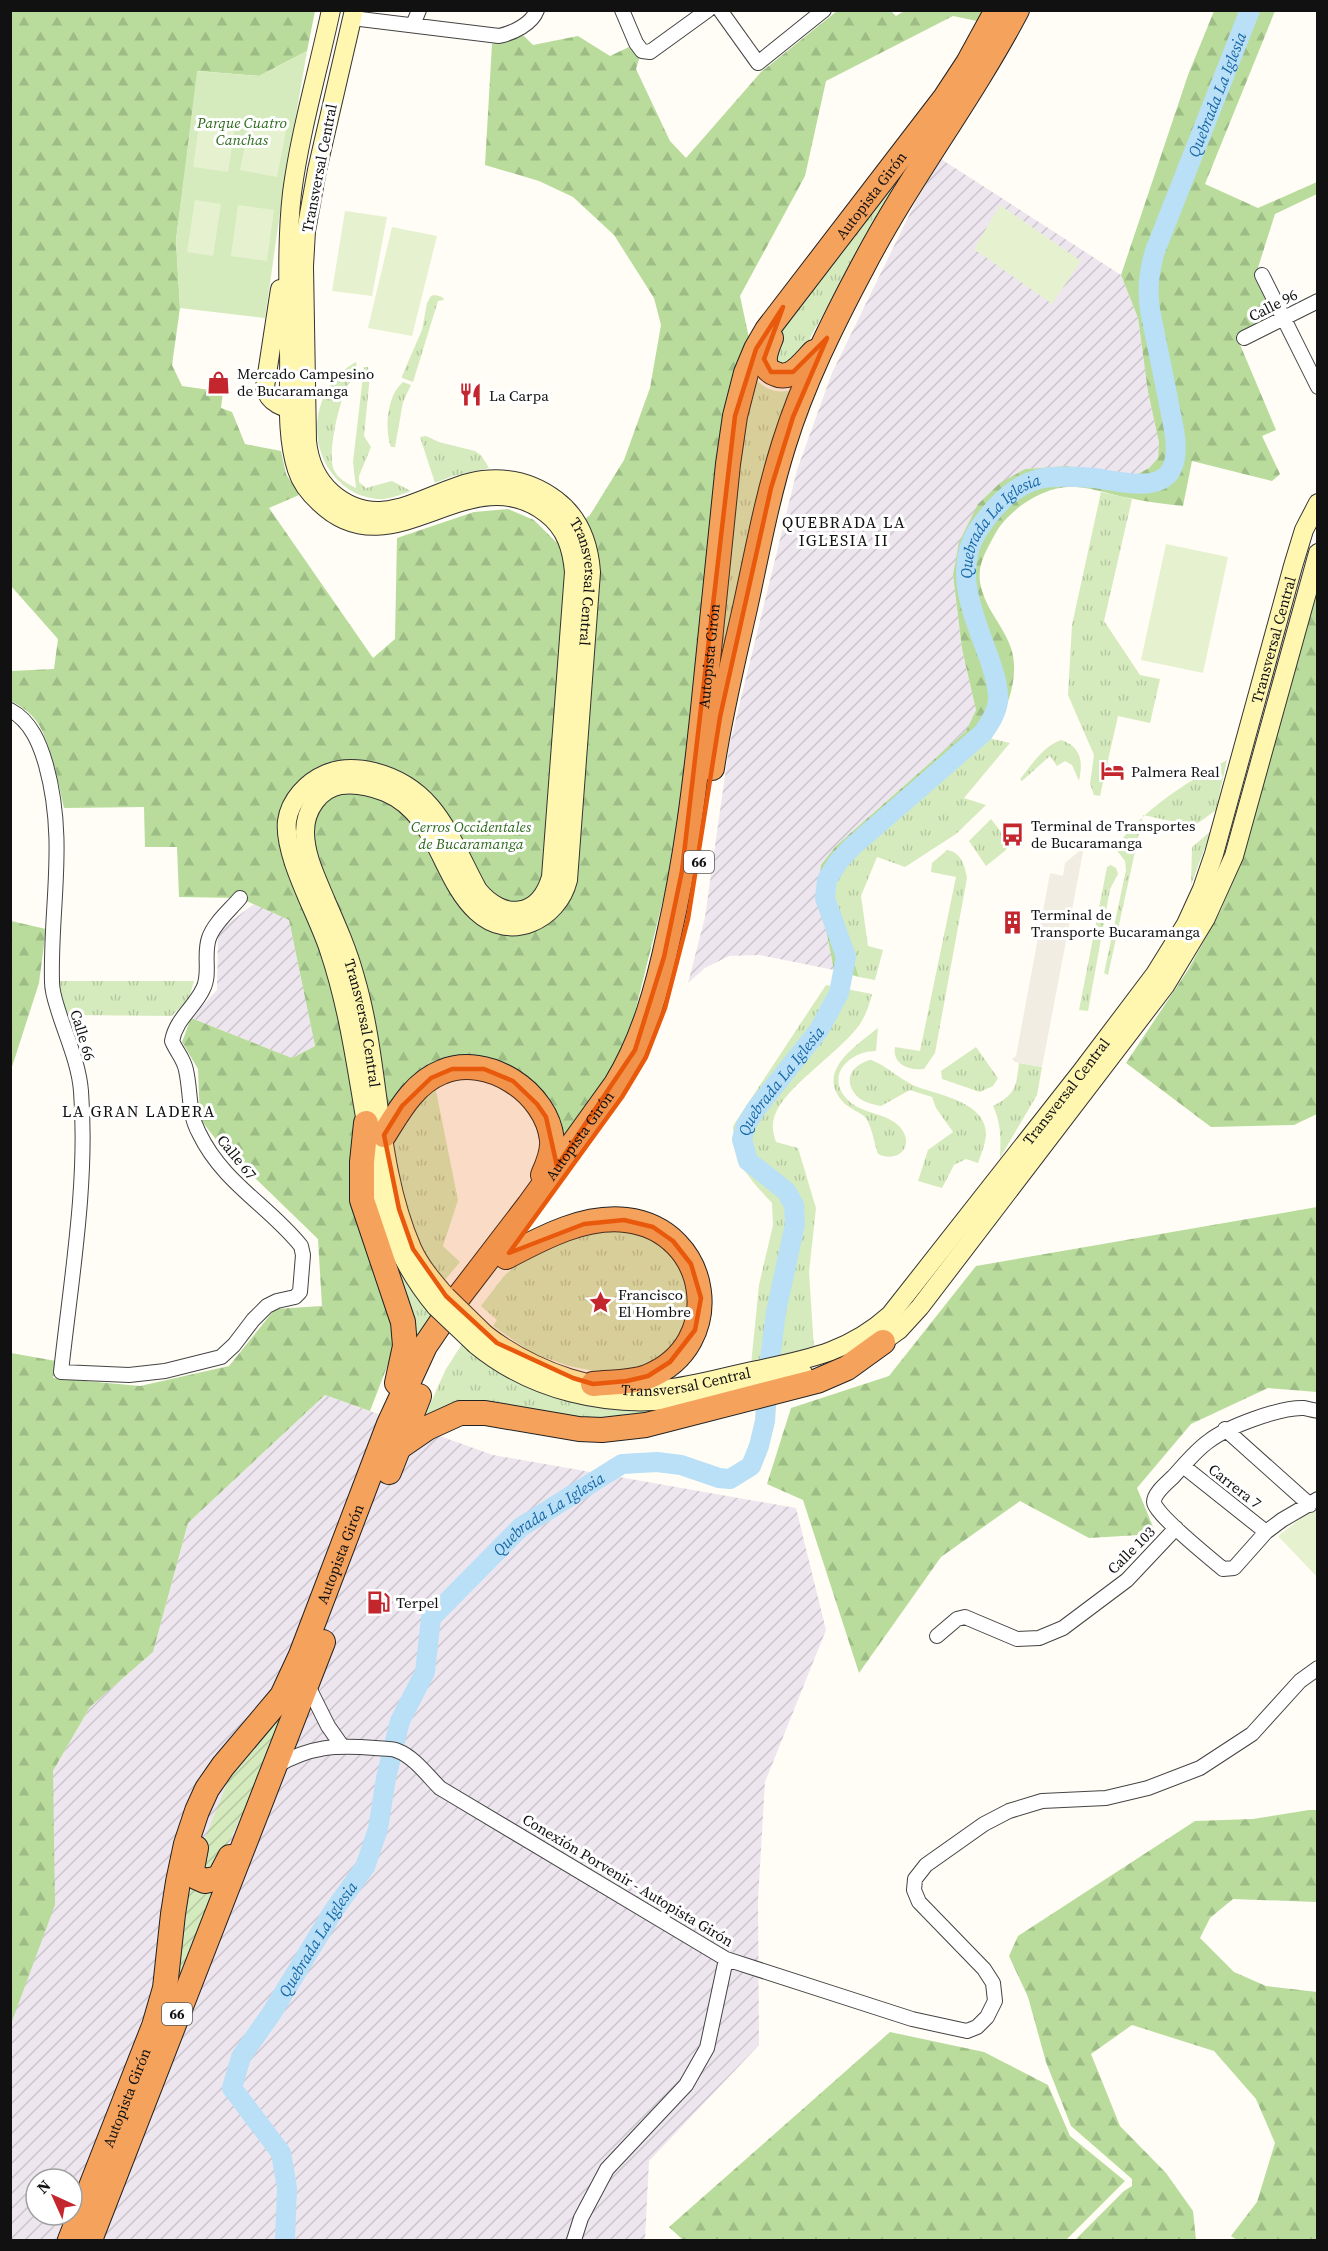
<svg xmlns="http://www.w3.org/2000/svg" width="1328" height="2251" viewBox="0 0 1328 2251" font-family="'Source Serif 4',serif">
  <defs>
    <pattern id="industrial-furrows" width="10" height="10" patternUnits="userSpaceOnUse" patternTransform="scale(1.5)"><rect width="10" height="10" fill="#eee6ef"/><path d="M-1 1l2-2M0 10L10 0M9 11l2-2" fill="none" stroke="#cbc4cc"/></pattern>
    <pattern id="grass-tufts" width="24" height="20" patternUnits="userSpaceOnUse" patternTransform="scale(1.5)"><rect width="24" height="20" fill="#d5ebbd"/><path d="M3 7l-1-3M5 7V3M7 7l1-3M15 17l-1-3M17 17v-4M19 17l1-3" fill="none" stroke="#b6c8a1"/></pattern>
    <pattern id="forest-firs" width="22" height="20" patternUnits="userSpaceOnUse" patternTransform="scale(1.5)"><rect width="22" height="20" fill="#b9dc9c"/><path d="M5 1l3.5 6h-7zM16 11l3.5 6h-7z" fill="#9ebc85"/></pattern>
    <pattern id="garden-furrows" width="10" height="10" patternUnits="userSpaceOnUse" patternTransform="scale(1.5)"><rect width="10" height="10" fill="#d5ebbd"/><path d="M-1 1l2-2M0 10L10 0M9 11l2-2" fill="none" stroke="#b6c8a1"/></pattern>
  </defs>
  <rect width="100%" height="100%" fill="#fffdf5"/>
  <path fill="url(#industrial-furrows)" fill-rule="evenodd" d="M941,159L1121,275L1138,318L1148,392L1159,443L1158,458L1149,468L1132,477L1067,466L1025,469L953,575L962,649L976,710L966,731L836,846L818,891L834,970L759,955L729,956L705,968L688,983L705,917L729,747L797,470L832,373L916,201Z
    M254,904L289,920L315,1046L292,1058L191,1018L217,990L218,931Z
    M325,1395L493,1455L796,1508L826,1630L765,1782L758,1900L759,2045L649,2161L645,2240H11V1993L53,1771L90,1707L153,1652L188,1523ZM36,2179H72V2215H36Z"/>
  <path fill="url(#grass-tufts)" d="M886,186L895,192L851,263L804,349L793,364L780,367L770,350L776,338Z
    M435,295L442,297L444,300L438,301L413,382L402,378V376L422,330L427,303L431,296Z
    M356,362C359,371 348,383 345,392C338,408 327,455 334,470C338,479 348,484 356,488L353,462L364,367H368L370,375L364,436L371,447L359,476V482L366,488L392,481L411,491C402,494 393,498 384,499C375,500 366,497 357,494C304,468 304,390 356,362Z
    M752,374C764,390 774,394 794,390L709,724L734,482Z
    M403,382L411,385L403,402L395,447H391C384,429 387,395 403,382Z
    M426,436L439,442L475,451L481,455L489,468L453,476L435,483L420,437Z
    M1101,492L1132,499L1104,621L1140,675L1160,679L1150,723L1118,716L1100,796L1094,795L1090,784L1094,755L1068,695L1072,625Z
    M989,738L1010,743L964,798L986,805L956,834L905,867L877,857L861,896L868,946L883,950L875,980L859,977L834,893L837,875L861,849Z
    M1061,740C1082,747 1083,762 1079,781L1072,765L1065,761L1057,766L1050,756L1022,781L1020,779C1032,765 1042,747 1061,740Z
    M1227,760L1216,810L1194,826L1143,815L1108,975L1104,973L1126,870L1125,861L1115,848C1148,805 1182,786 1227,760Z
    M991,819L1008,841L1006,850L986,866L969,841Z
    M1211,831L1191,885L1192,847Z
    M947,850C961,852 965,866 967,878L935,1053L924,1069C909,1071 892,1064 895,1047L920,1051L956,877L931,872L932,863Z
    M1111,865L1116,868L1118,874L1110,889L1088,1011L1079,1010L1107,867Z
    M56,981H194L189,998L172,1016L67,1015L60,999Z
    M826,985L872,994C869,1006 865,1018 857,1028C837,1054 784,1088 775,1115C771,1125 773,1133 776,1142L798,1148L816,1208L809,1272L814,1349L751,1365L759,1285L773,1225L772,1203C747,1176 735,1164 733,1126Z
    M878,1028L876,1051C848,1051 823,1078 850,1102C864,1114 886,1113 899,1126C916,1144 900,1164 878,1154C874,1143 872,1127 866,1118C861,1112 849,1109 843,1102C815,1071 856,1046 878,1028Z
    M976,1047L998,1078L993,1086L980,1092L942,1079L941,1071Z
    M871,1060C887,1066 899,1079 915,1086C938,1095 988,1102 986,1136C985,1145 981,1154 978,1163L966,1159L954,1165L942,1188L918,1181L928,1150L953,1132L936,1108L932,1097L910,1090L881,1106C872,1104 861,1102 855,1094C842,1078 855,1063 871,1060Z
    M1019,1063L1042,1067L1037,1095L1000,1158C1001,1139 1001,1123 993,1106C1016,1094 1016,1087 1019,1063Z
    M435,1086L458,1200L443,1246L460,1262L445,1280L431,1264L422,1248L402,1204L392,1139L401,1121Z
    M377,1225L433,1317L414,1348Z
    M626,1229L661,1242L687,1275L691,1310L674,1346L639,1370L609,1374L569,1366L532,1353L493,1326L497,1320L481,1306L504,1276L519,1263L569,1237Z
    M462,1344L687,1403L619,1423L422,1422L446,1369Z"/>
  <path fill="url(#forest-firs)" d="M11,11H315L307,51L259,76L198,71L176,240L180,308L172,365L182,386L223,392L221,408L232,412L245,444L281,451L286,474L299,495L269,508L373,658L395,639L397,538L474,512L508,509L534,520L556,542L590,515L624,460L650,388L661,325L654,298L614,235L573,197L539,181L485,165L492,44L522,34L533,45L578,36L610,56L629,47L640,56L636,69L670,141L686,158L761,72L837,11H891L896,16L904,11H983L977,21L953,16L826,81L805,176L740,296L749,338L695,687L671,868L634,1016L614,1065L562,1144L552,1113L472,1060L392,1109L354,1123V1201L393,1321V1351L370,1411L325,1395L188,1523L153,1652L90,1707L53,1771L55,1905L11,2024V1353L56,1361L53,1378L140,1386L229,1366L275,1309L322,1306L318,1239L218,1142L200,1119L198,1069L182,1042L191,1018L292,1058L315,1046L289,920L240,898L179,897L177,847H145L144,807L64,808C59,786 50,740 37,722C30,712 21,706 11,701V671L54,669L58,639L11,586Z
    M1214,11H1275L1205,184L1258,208L1317,182V194L1275,214L1256,274L1277,314L1236,335L1276,430L1262,436L1280,474L1272,481L1192,461L1183,506C1165,504 1147,502 1129,498C1112,495 1094,488 1076,487C1046,484 1008,509 994,536C985,553 976,567 981,587C986,609 1004,627 1011,648C1020,676 1008,705 996,731C968,755 840,858 834,884C831,900 854,958 859,977L834,970L818,891L821,865L836,846L966,731L976,710L962,649L953,575L959,542L978,504L1000,483L1025,469L1067,466L1132,477L1149,468L1158,458L1159,443L1148,392L1138,318L1121,275L1188,75Z
    M1317,573V1114L1294,1125L1211,1127L1126,1063L1188,970L1220,912L1241,862Z
    M11,921L46,929L39,983L11,1070Z
    M1317,1207V1392L1268,1388L1191,1424L1137,1488L1156,1534L1089,1538L1020,1501L941,1557L859,1673L803,1500L767,1484L791,1408L889,1376L976,1266Z
    M1309,1810H1317V1902L1233,1899L1210,1918L1200,1938L1234,1972L1266,1986L1317,1992V2240H1237L1231,2236L1257,2202L1275,2143L1256,2099L1214,2051L1132,2025L1091,2054L1120,2126L1166,2173L1193,2211L1196,2240H1075L1124,2191L1132,2186V2179L1071,2126L1046,2062L1028,1997L1009,1956L1018,1936L1195,1821L1253,1819Z
    M890,2032L984,2052L1048,2085L1070,2136L1125,2181L1066,2240H683L669,2227Z"/>
  <path fill="#d5ebbd" d="M307,51L284,185L265,318L180,308L176,240L197,71L259,76Z"/>
  <path fill="url(#garden-furrows)" d="M291,1690L279,1737L215,1871L206,1873L198,1856L233,1768Z
    M186,1879L219,1882L178,1982Z"/>
  <path fill="#e6f2cf" d="M200,117L236,122L228,172L193,167Z
    M250,119L287,126L277,177L240,170Z
    M195,200L221,204L213,256L187,252Z
    M238,205L274,210L267,261L231,256Z
    M1000,205L1081,261L1052,304L974,249Z
    M345,211L387,217L372,296L332,291Z
    M392,227L437,236L412,336L368,328Z
    M1166,544L1228,557L1203,673L1141,660Z
    M1317,1506V1577L1278,1536Z"/>
  <path fill="#f1ede2" d="M1084,847L1042,1067L1015,1062L1012,1059L1016,1056L1050,873L1063,876L1065,863Z"/>
  <g fill="none" stroke-linecap="round" stroke-linejoin="round">
    <path stroke="#b9e0f7" stroke-width="20" id="s1" d="M285,2240L287,2188L281,2153L232,2088L241,2057L271,2014L334,1910L365,1867L378,1829L386,1778L400,1721L425,1672L431,1618L521,1527L622,1464L657,1462L681,1465L719,1478L730,1479L751,1466L759,1446L765,1421L768,1375L776,1312L795,1224L794,1205L786,1191L748,1161L742,1139L746,1125L756,1109L819,1030L839,993L846,957L825,898L827,880L838,862L852,847L983,733C989,724 997,713 998,701C999,687 994,673 990,661C976,620 951,572 978,530C993,508 1012,486 1039,479C1056,475 1076,477 1094,478C1120,481 1169,497 1175,458C1178,439 1171,417 1168,399C1162,369 1156,340 1150,310C1147,288 1149,272 1155,251L1250,10"/>
    <defs>
      <path id="street" d="M622,10L636,43L642,51L650,52L708,10
        M720,10L758,63L824,10
        M352,18L499,36C513,33 532,24 537,10
        M413,25L419,10
        M1262,275L1318,387
        M1244,338L1318,301
        M10,710C31,721 40,744 46,765C67,841 50,906 52,982C52,993 56,1003 59,1013C67,1038 79,1065 81,1091C88,1184 71,1279 61,1372L129,1375L165,1371L221,1357L234,1345L253,1320L267,1306L277,1301L295,1297L300,1292L303,1255L301,1246C268,1205 223,1183 199,1133C188,1113 191,1092 186,1070C184,1059 176,1051 172,1041C176,1019 194,1008 203,989C211,974 203,955 209,938C214,923 230,910 240,898
        M1318,1411C1313,1410 1308,1409 1304,1408C1280,1407 1227,1427 1209,1441C1196,1450 1184,1465 1173,1477C1167,1483 1154,1493 1154,1502C1153,1512 1212,1560 1223,1569L1234,1568L1266,1532L1282,1520L1318,1499
        M1225,1429L1310,1505
        M1183,1466L1266,1532
        M937,1636L957,1619L965,1617L1017,1639L1039,1638L1063,1628L1127,1580L1176,1528
        M307,1684L328,1726L342,1746
        M276,1766C311,1746 335,1745 375,1748C382,1749 392,1748 398,1751C414,1757 428,1776 440,1788L726,1959L912,2019L967,2031L977,2027L987,2017L995,2001L993,1983L984,1969L919,1902L914,1890L915,1879L926,1865L984,1824L1009,1811L1042,1801L1106,1798L1148,1788L1200,1768L1252,1734L1300,1681L1318,1668
        M574,2240L581,2218L607,2169L686,2085L707,2048L726,1959"/>
      <g id="secondary">
        <path d="M331,10C318,71 300,132 292,193C286,246 289,299 289,352C290,390 285,433 297,470C301,483 310,494 320,503C393,573 469,454 546,513C566,528 572,549 574,572L551,877C539,918 503,921 478,890C450,839 437,788 374,772C358,768 342,767 326,774C307,782 290,800 287,821C283,856 318,915 329,950C348,1006 356,1065 366,1123C372,1158 377,1192 389,1225C400,1256 415,1282 436,1307"/>
        <path id="s2" d="M354,10L317,170L306,231L304,266L307,441C309,461 316,479 332,493C383,537 430,487 483,480C510,477 535,484 556,500C580,518 589,543 591,572L568,880C558,920 510,943 477,912C440,878 438,814 385,792C370,786 356,783 341,785C319,789 305,810 305,832C305,856 317,879 326,901C337,926 348,951 355,977C381,1064 375,1163 412,1248C420,1266 433,1281 446,1296"/>
        <path d="M280,289L265,387C268,403 284,409 298,409"/>
        <path id="s3" d="M485,1334C534,1372 601,1395 663,1389C695,1386 726,1376 757,1370C809,1359 849,1352 890,1315L1081,1072L1155,974L1186,924L1202,889L1214,854L1293,566L1304,530L1318,503"/>
        <path d="M476,1345C532,1391 607,1408 678,1399C720,1393 762,1382 803,1373"/>
        <path d="M874,1348L899,1330L920,1307L1165,986L1206,918L1234,856L1318,553"/>
      </g>
      <g id="highway">
        <path d="M771,338C766,350 758,368 776,374C780,376 785,376 790,374C799,370 807,359 814,352"/>
        <path d="M712,768C720,714 733,661 745,608C757,553 767,498 784,444C803,383 832,324 863,266C909,178 970,99 1017,10"/>
        <path d="M366,1123L362,1162V1200L403,1322L405,1346L397,1383"/>
        <path d="M384,1135C399,1111 414,1083 442,1072C487,1053 547,1092 552,1140C553,1152 548,1164 543,1175"/>
        <path d="M506,1257C542,1238 584,1215 626,1220C711,1230 728,1345 647,1377C630,1383 611,1382 593,1384"/>
        <path d="M398,1448L427,1428L460,1413H485L579,1429L602,1430L646,1425L817,1381L847,1368L883,1342"/>
        <path d="M389,1472L419,1396"/>
        <path d="M196,1848L192,1869L196,1877L205,1881L219,1878L230,1857"/>
        <path id="s4" d="M70,2240L154,2026L165,1988L173,1914L178,1882L186,1844L197,1811L207,1789L223,1766L282,1696L301,1655L389,1424L425,1346L457,1299L529,1205L616,1084C644,1038 658,986 669,934C686,860 695,785 703,709C711,627 720,546 728,464L735,416L746,373L756,349L767,330L945,98L968,63L997,10"/>
        <path d="M90,2240L323,1642"/>
      </g>
    </defs>
    <use href="#street" stroke="#444" stroke-width="16"/>
    <use href="#secondary" stroke="#333" stroke-width="20"/>
    <use href="#highway" stroke="#222" stroke-width="26"/>
    <use href="#street" stroke="#fff" stroke-width="14"/>
    <use href="#secondary" stroke="#fff6b0" stroke-width="18"/>
    <use href="#highway" stroke="#f5a25d" stroke-width="24"/>
    <defs>
      <path id="secondary-bridge" d="M446,1296L485,1334
        M436,1307L476,1345"/>
    </defs>
    <use href="#secondary-bridge" stroke="#333" stroke-width="20" stroke-linecap="butt"/>
    <use href="#secondary-bridge" stroke="#fff6b0" stroke-width="18"/>
  </g>
  <path fill="#e8590c" fill-opacity="0.2" stroke="#e8590c" stroke-width="4.5" stroke-linejoin="round" d="M783,307L764,359L771,372H793L827,338L793,417L771,488L720,717L688,919L665,1008L646,1057L622,1097L509,1253L584,1224L624,1220L653,1227L673,1241L691,1264L701,1298L695,1330L670,1362L648,1376L627,1381L593,1384L573,1378L497,1343L446,1296L413,1249L399,1209L384,1135L402,1106L431,1078L452,1069H484L513,1081L537,1104L546,1117L557,1166L635,1050L664,957L682,871L735,416L756,349Z"/>
  <defs>
    <symbol id="shop-bare" viewBox="-9 -9 18 18"><path d="M-5-2.5h2.3a2.7 3.5 0 0 1 5.4 0H5L5.5 6h-11ZM-1.5-2.5h3a1.5 2.3 0 0 0-3 0Z" fill="#c4262e" stroke="#fff" stroke-width="2.5" paint-order="stroke"/></symbol>
    <symbol id="restaurant-bare" viewBox="-9 -9 18 18"><path d="M-5-6h1v4h1v-4h1v4h1v-4h1v5L-1.5 .5V6h-2V.5L-5-1ZM5-6V6H3V1.5H1.5Q1.5-4 5-6Z" fill="#c4262e" stroke="#fff" stroke-width="2.5" paint-order="stroke"/></symbol>
    <symbol id="hotel-bare" viewBox="-9 -9 18 18"><path d="M-6-4.5h1.5V1H6V5H4.5V3h-9V5H-6ZM-4 0a1.8 1.8 0 1 1 3.6 0ZM.5 0V-2.5h3Q6-2.5 6 0Z" fill="#c4262e" stroke="#fff" stroke-width="2.5" paint-order="stroke"/></symbol>
    <symbol id="bus-bare" viewBox="-9 -9 18 18"><path d="M-5-6H5V4H4V6H2V4H-2V6H-4V4H-5ZM-3.5-4V0h7V-4ZM-3.5 1.2v1.5H-2V1.2ZM2 1.2v1.5H3.5V1.2Z" fill="#c4262e" stroke="#fff" stroke-width="2.5" paint-order="stroke"/></symbol>
    <symbol id="building-bare" viewBox="-9 -9 18 18"><path d="M-4-6H4V6H1V3H-1V6H-4ZM-2.5-4.3h1.7v1.8h-1.7ZM.8-4.3h1.7v1.8H.8ZM-2.5-1h1.7V.8h-1.7ZM.8-1h1.7V.8H.8Z" fill="#c4262e" stroke="#fff" stroke-width="2.5" paint-order="stroke"/></symbol>
    <symbol id="sight-bare" viewBox="-9 -9 18 18"><path d="M0-6L1.8-2.2L6-1.7L2.9 1.2L3.7 5.4L0 3.3L-3.7 5.4L-2.9 1.2L-6-1.7L-1.8-2.2Z" fill="#c4262e" stroke="#fff" stroke-width="2.5" paint-order="stroke"/></symbol>
    <symbol id="fuel-bare" viewBox="-9 -9 18 18"><path d="M-5.5-6h7V0h2V4h1.3V-2.5L3-4.5l.8-.8L6-3V5H2.5V1h-1V6h-7ZM-4.2-4.7v3.2H.2V-4.7Z" fill="#c4262e" stroke="#fff" stroke-width="2.5" paint-order="stroke"/></symbol>
  </defs>
  <g fill-rule="evenodd">
    <use href="#shop-bare" x="202" y="366" width="33" height="33"/>
    <use href="#restaurant-bare" x="454" y="378" width="33" height="33"/>
    <use href="#hotel-bare" x="1096" y="754" width="33" height="33"/>
    <use href="#bus-bare" x="996" y="818" width="33" height="33"/>
    <use href="#building-bare" x="996" y="906" width="33" height="33"/>
    <use href="#sight-bare" x="584" y="1286" width="33" height="33"/>
    <use href="#fuel-bare" x="362" y="1586" width="33" height="33"/>
  </g>
  <g text-anchor="middle" dominant-baseline="central" stroke-width="6" stroke-linejoin="round" paint-order="stroke">
    <g fill="#fff" stroke="#585858" stroke-width="1.5">
      <rect x="684" y="851" width="30" height="22" rx="4.5"/>
      <rect x="162" y="2003" width="30" height="22" rx="4.5"/>
    </g>
    <g font-size="14" font-weight="bold" fill="#111">
      <text x="699" y="862">66</text>
      <text x="177" y="2014">66</text>
    </g>
    <g font-size="15" font-style="italic" fill="#2f6b1f" stroke="#fff">
      <text x="242" y="122">Parque Cuatro<tspan x="242" dy="17">Canchas</tspan></text>
      <text x="471" y="826">Cerros Occidentales<tspan x="471" dy="17">de Bucaramanga</tspan></text>
    </g>
    <g font-size="15" fill="#111" stroke="#fff">
      <text transform="translate(319 168) rotate(-79)">Transversal Central</text>
      <text stroke="none"><textPath href="#s4" startOffset="2241">Autopista Girón</textPath></text>
      <text transform="translate(1273 305) rotate(-27)">Calle 96</text>
      <text stroke="none"><textPath href="#s2" startOffset="825">Transversal Central</textPath></text>
      <text stroke="none"><textPath href="#s3" startOffset="1221">Transversal Central</textPath></text>
      <text stroke="none"><textPath href="#s4" startOffset="1737">Autopista Girón</textPath></text>
      <text stroke="none"><textPath href="#s2" startOffset="1706">Transversal Central</textPath></text>
      <text transform="translate(83 1035) rotate(73)">Calle 66</text>
      <text stroke="none"><textPath href="#s3" startOffset="717">Transversal Central</textPath></text>
      <text stroke="none"><textPath href="#s4" startOffset="1233">Autopista Girón</textPath></text>
      <text transform="translate(237 1157) rotate(51)">Calle 67</text>
      <text stroke="none"><textPath href="#s3" startOffset="214">Transversal Central</textPath></text>
      <text transform="translate(1235 1486) rotate(38)">Carrera 7</text>
      <text transform="translate(1131 1550) rotate(-45)">Calle 103</text>
      <text stroke="none"><textPath href="#s4" startOffset="747">Autopista Girón</textPath></text>
      <text transform="translate(628 1880) rotate(31)">Conexión Porvenir - Autopista Girón</text>
      <text stroke="none"><textPath href="#s4" startOffset="153">Autopista Girón</textPath></text>
    </g>
    <g font-size="15" fill="#111" stroke="#fff" text-anchor="start">
      <text x="237" y="373">Mercado Campesino<tspan x="237" dy="17">de Bucaramanga</tspan></text>
      <text x="489" y="395">La Carpa</text>
      <text x="1131" y="771">Palmera Real</text>
      <text x="1031" y="825">Terminal de Transportes<tspan x="1031" dy="17">de Bucaramanga</tspan></text>
      <text x="1031" y="914">Terminal de<tspan x="1031" dy="17">Transporte Bucaramanga</tspan></text>
      <text x="618" y="1294">Francisco<tspan x="618" dy="17">El Hombre</tspan></text>
      <text x="396" y="1602">Terpel</text>
    </g>
    <g font-size="16" font-style="italic" fill="#1768a6" stroke="#fff">
      <text stroke="none"><textPath href="#s1" startOffset="2756">Quebrada La Iglesia</textPath></text>
      <text stroke="none"><textPath href="#s1" startOffset="2162">Quebrada La Iglesia</textPath></text>
      <text stroke="none"><textPath href="#s1" startOffset="1494">Quebrada La Iglesia</textPath></text>
      <text stroke="none"><textPath href="#s1" startOffset="846">Quebrada La Iglesia</textPath></text>
      <text stroke="none"><textPath href="#s1" startOffset="342">Quebrada La Iglesia</textPath></text>
    </g>
    <g font-size="16" letter-spacing="1.5" fill="#111" stroke="#fff">
      <text x="844" y="522">QUEBRADA LA<tspan x="844" dy="18">IGLESIA II</tspan></text>
      <text x="139" y="1111">LA GRAN LADERA</text>
    </g>
  </g>
  <rect width="1328" height="2251" fill="none" stroke="#111111" stroke-width="24"/>
  <g transform="translate(54 2197) rotate(315)"><circle r="28" fill="#ffffff" stroke="#a0a0a0" stroke-width="1.5"/>
  <path d="M0-4.5L10 22L0 15L-10 22Z" fill="#c4262e"/>
  <text y="-9" font-size="16" font-weight="bold" text-anchor="middle" fill="#111111">N</text>
  </g>
</svg>
